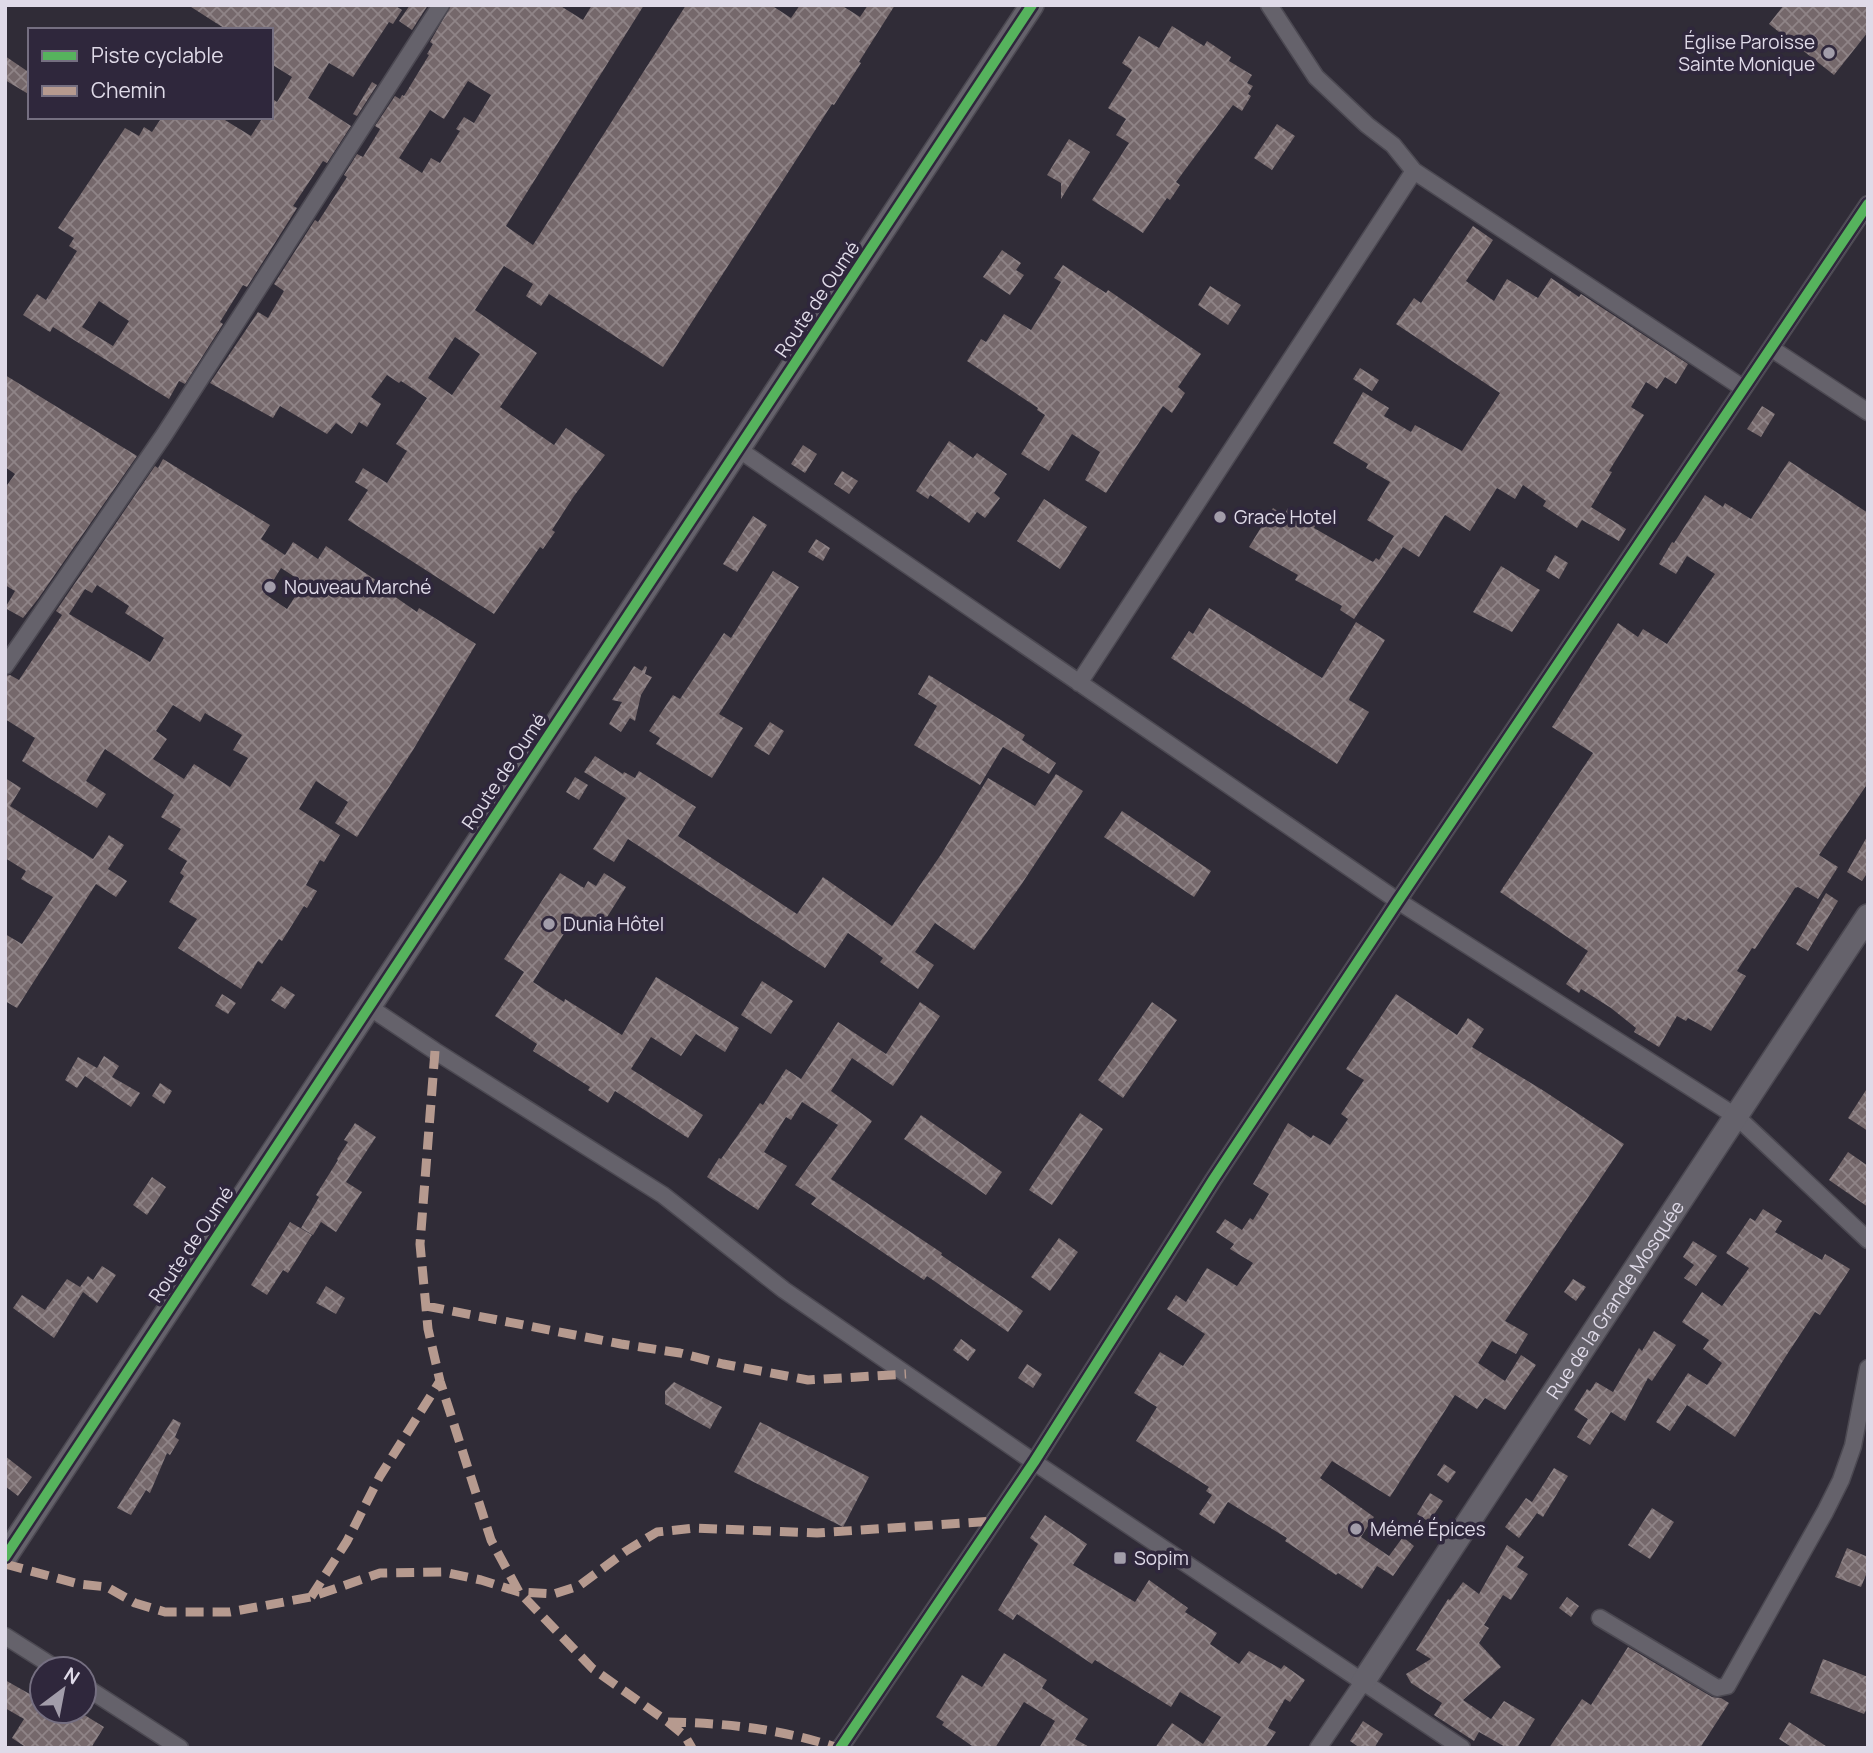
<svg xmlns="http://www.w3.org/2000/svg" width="1873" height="1753" viewBox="0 0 1873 1753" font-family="Manrope,sans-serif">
  <defs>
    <pattern id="building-cross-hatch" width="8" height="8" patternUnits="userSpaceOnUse" patternTransform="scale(1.75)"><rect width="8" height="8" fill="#75686b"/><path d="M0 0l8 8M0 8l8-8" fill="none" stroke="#8f8487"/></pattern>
  </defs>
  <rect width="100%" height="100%" fill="#302c37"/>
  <path fill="url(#building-cross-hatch)" fill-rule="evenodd" d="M188,5H394L402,10L393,24L389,22L353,77L329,63L308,98L351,126L327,163L323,161L293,206L297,208L247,287L243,285L220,322L223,324L185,384L179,381L169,399L53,327L50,332L23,315L37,294L46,300L77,251L69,246L74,238L58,228L125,128L139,136L144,127L152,132L162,117H220L251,136L263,117H271V98L277,102L292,77L271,64V30H227ZM99,301L129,321L113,346L82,327Z
    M410,5H428L412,30L399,21Z
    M451,5H559L583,20L592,5H644L506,226L533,245L686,5H771L791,18L800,5H841L860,17L868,5H895L859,62L861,63L834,105L832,104L663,367L549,294L541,306L526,296L533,284L504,266L475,310L537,353L500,407L554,445L566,428L605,455L574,496L552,530L555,532L543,549L540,547L494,614L348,520L368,490L355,482L363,468L387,483L407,451L396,444L427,398L401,381L399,383L387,375L371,397L381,404L367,427L359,422L352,434L336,423L327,434L280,406L273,418L210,383L258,312L268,318L284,291L274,284L315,220L318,222L347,177L344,175L357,154L363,157L379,131L380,129L375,126L395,96L400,99L402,95L404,96L429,55L427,54L433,44L430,42ZM468,81L491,95L474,123L464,117L456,129L460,131L440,163L431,158L422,173L399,158L430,110L444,119ZM455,337L480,354L452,395L428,378Z
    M1784,5H1868V32L1834,75L1769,24Z
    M1172,26L1204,46L1207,41L1231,57L1229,61L1252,75L1247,83L1253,86L1248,94L1251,96L1242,111L1233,105L1176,182L1180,185L1170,200L1167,198L1143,233L1092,200L1129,143L1116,135L1126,119L1108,108L1132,70L1122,63L1139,36L1159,48Z
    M5,56L30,73V95L5,80Z
    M372,82L377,85L357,116L353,114Z
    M1277,124L1295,136L1272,170L1254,158Z
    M1069,139L1090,152L1061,199V183L1047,175Z
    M1473,226L1493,240L1466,281L1494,301L1507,279L1538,298L1551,278L1579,297L1581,294L1688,364L1676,384L1665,377L1657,389L1646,382L1631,407L1644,415L1609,471L1612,472L1591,507L1626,529L1619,541L1582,520L1577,528L1543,506L1546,501L1523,485L1515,499L1497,488L1470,531L1445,515L1419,557L1403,547L1354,619L1340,610L1342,606L1295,580L1298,575L1249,547L1273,508L1284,515L1288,508L1316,524L1314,528L1373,562L1376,558L1379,560L1394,536L1367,520L1390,482L1366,468L1368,464L1333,443L1363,392L1389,408L1384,416L1411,432L1415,425L1462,451L1500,393L1396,324L1414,298L1421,303Z
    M1002,250L1021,263L1016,270L1024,275L1010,295L983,277Z
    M1063,265L1106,293L1108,290L1201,354L1178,387L1185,393L1172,413L1163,406L1106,493L1085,480L1100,452L1072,434L1049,471L1021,454L1045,415L1037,410L1038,408L967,361L981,339L986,342L1004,314L1031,330L1061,282L1054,278Z
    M1210,286L1241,305L1228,325L1198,305Z
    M1360,368L1379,380L1372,391L1353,379Z
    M5,375L137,456L38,599L23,618L5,608L15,591L5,585V488L15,474L5,467Z
    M1762,406L1775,414L1761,437L1747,429Z
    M949,441L973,458L977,453L1007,474L994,493L1000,498L985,518L977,512L969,523L930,495L928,499L916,491Z
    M803,445L817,454L805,473L791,464Z
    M163,459L270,525L261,539L285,555L293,542L318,559L326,546L393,592L391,594L417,612L419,608L476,644L413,750L357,837L335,823L348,802L316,781L299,809L340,835L324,862L320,860L306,885L317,891L307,908L304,906L282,941L279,939L262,964L258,961L241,989L178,948L197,919L169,902L184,876L180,873L187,861L168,849L181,829L161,817L174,795L105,749L86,781L106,794L97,808L22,761L35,738L5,719V676L10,675L19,680L62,615L56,611L155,466L158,468ZM281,568L304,583L287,609L265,594ZM97,585L129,606L125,613L164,638L150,662L69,614L85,589L92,593ZM173,705L200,722L205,713L242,735L233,750L248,758L230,787L194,764L184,779L153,759L167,739L156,731Z
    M1789,461L1868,513V783L1819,855L1838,867L1818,899L1798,887L1795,888L1755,949L1752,948L1737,971L1746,976L1711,1031L1688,1018L1686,1021L1677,1016L1659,1047L1634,1032L1636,1028L1611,1008L1581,989L1579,993L1566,984L1588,951L1500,892L1593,753L1552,727L1618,623L1638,637L1643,629L1667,644L1715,574L1687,556L1676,574L1659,564L1672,542L1674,543L1705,495L1723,507L1725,503L1751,519Z
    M842,471L858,481L849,494L834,484Z
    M1044,499L1087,527L1060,569L1017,541Z
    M753,516L767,525L737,572L723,564Z
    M816,539L830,548L823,561L808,552Z
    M1555,555L1568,563L1559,579L1546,571Z
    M1501,566L1540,590L1512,632L1473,612Z
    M773,571L799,587L719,714L743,728L712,778L656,744L660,738L649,731L673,695L680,699L724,633L731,638Z
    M1209,608L1322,678L1356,622L1385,640L1350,697L1349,700L1369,712L1337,764L1171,658L1189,631L1193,634Z
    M634,666L642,671L645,666L647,667L645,674L652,677L641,695L635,721L630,718L621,732L609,724L622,702L612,700Z
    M929,675L1025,735L1022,740L1056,763L1049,774L1003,747L980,785L914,745L937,706L918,694Z
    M770,722L784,731L769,755L754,746Z
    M595,756L623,774L624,772L635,778L639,771L696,807L678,836L797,914L823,877L892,926L942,853L988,778L1035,806L1056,774L1083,791L1021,885L974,950L935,923L915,952L934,965L918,989L880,962L883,958L848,933L825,968L628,839L614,862L593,849L626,798L584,772Z
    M575,777L588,785L579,800L566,792Z
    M5,778L21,788L10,806L93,859L109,835L124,845L108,869L127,881L116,897L96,884L17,1008L5,1001V934L22,944L53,897L21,879L26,871L5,858Z
    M1122,811L1211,871L1194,897L1104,837Z
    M1868,835V872L1862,881L1847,872Z
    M560,873L584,888L588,881L596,886L604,873L626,887L597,933L574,918L533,982L564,1002L565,999L622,1035L656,977L739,1028L725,1052L696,1034L681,1056L651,1037L631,1069L703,1115L688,1138L615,1091L608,1103L588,1090L590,1087L533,1051L537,1044L495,1016L524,972L504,959Z
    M1826,893L1838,901L1808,951L1796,944Z
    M762,981L793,1001L771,1034L741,1015Z
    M281,986L295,995L285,1009L271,1000Z
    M222,994L236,1003L228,1014L215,1006Z
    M1396,994L1457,1035L1468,1018L1484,1029L1472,1047L1544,1091L1624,1144L1505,1321L1528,1334L1516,1354L1492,1341L1478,1363L1505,1381L1521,1355L1536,1365L1505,1410L1485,1398L1477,1409L1455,1395L1390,1497L1332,1461L1320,1478L1374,1517L1361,1537L1389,1556L1403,1537L1414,1546L1393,1576L1377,1566L1362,1589L1338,1573L1336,1575L1285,1541L1287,1538L1228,1502L1214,1524L1199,1514L1212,1495L1206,1491L1209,1487L1136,1441L1157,1407L1134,1393L1160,1352L1183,1366L1205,1334L1167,1309L1176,1295L1186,1302L1207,1268L1237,1286L1253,1263L1230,1249L1234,1244L1216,1232L1225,1219L1242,1230L1250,1218L1253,1220L1269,1194L1253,1184L1288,1123L1311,1138L1313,1135L1330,1145L1348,1119L1341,1114L1364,1080L1346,1069Z
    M920,1002L940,1016L893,1086L852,1058L831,1091L872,1121L831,1179L942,1253L941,1255L1023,1311L1008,1332L927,1276L924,1280L811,1204L816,1198L795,1185L838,1125L802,1102L791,1120L786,1117L764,1152L787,1166L758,1210L707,1177L719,1158L721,1159L738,1135L760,1103L763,1105L786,1069L801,1079L838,1022L886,1054Z
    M1152,1002L1177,1020L1123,1098L1098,1080Z
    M104,1056L119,1066L112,1077L140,1093L131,1107L85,1076L77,1088L65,1080L78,1057L97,1068Z
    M160,1083L172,1091L164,1104L152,1096Z
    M1868,1087V1131L1848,1118Z
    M1080,1113L1103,1129L1052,1205L1029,1190Z
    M921,1115L1002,1172L986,1195L904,1139Z
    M355,1123L376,1137L346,1182L362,1192L336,1232L321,1222L313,1235L301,1228L319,1197L316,1195L338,1160L337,1159L348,1142L344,1140Z
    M1848,1152L1868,1166V1207L1829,1180Z
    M152,1177L166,1187L147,1215L133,1205Z
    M1763,1209L1782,1221L1775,1232L1822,1260L1825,1254L1850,1269L1820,1315L1815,1312L1786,1356L1735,1437L1687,1405L1670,1431L1656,1422L1688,1373L1707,1385L1722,1363L1703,1349L1709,1340L1682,1322L1702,1292L1722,1306L1749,1268L1726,1253L1750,1218L1755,1221Z
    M290,1222L312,1235L288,1273L283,1270L267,1295L251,1285Z
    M1059,1238L1078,1252L1050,1291L1031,1277Z
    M1693,1241L1717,1256L1696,1286L1684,1278L1694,1265L1683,1257Z
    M102,1266L116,1275L97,1303L83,1292L54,1338L13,1308L22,1295L45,1310L67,1279L80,1287L88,1276L93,1280Z
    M1573,1279L1586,1287L1576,1301L1564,1292Z
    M326,1286L345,1298L336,1314L316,1303Z
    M1654,1331L1676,1345L1652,1381L1648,1378L1625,1421L1611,1412L1590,1445L1577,1437L1588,1419L1574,1410L1587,1389L1590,1391L1596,1382L1613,1392L1639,1348L1642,1351Z
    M961,1339L976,1350L968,1361L953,1350Z
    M1027,1364L1042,1374L1033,1388L1018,1378Z
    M674,1382L722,1407L710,1429L665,1404V1391Z
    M173,1419L181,1423L175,1437L179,1440L170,1455L167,1453L150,1493L146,1490L131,1515L117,1508Z
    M760,1422L869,1477L843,1527L734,1472Z
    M5,1456L32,1477L18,1496L5,1486Z
    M1444,1464L1456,1472L1448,1483L1437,1475Z
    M1554,1468L1568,1476L1543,1517L1537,1513L1519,1538L1505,1527L1526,1498L1532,1502Z
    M1430,1493L1443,1501L1429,1522L1417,1514Z
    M1652,1508L1674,1522L1650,1559L1628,1545Z
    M1045,1515L1087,1544L1073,1565L1135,1602L1149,1580L1188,1608L1185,1612L1217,1633L1210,1644L1239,1664L1249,1651L1281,1669L1284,1665L1305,1680L1290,1702L1285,1699L1268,1728L1276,1732L1265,1748H1155L1172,1723L1203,1744L1221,1717L1180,1692L1171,1707L1095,1660L1092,1664L1017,1614L1013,1620L998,1610L1038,1544L1030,1538Z
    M1507,1545L1524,1557L1517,1567L1528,1574L1511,1600L1503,1595L1484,1625L1489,1628L1479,1643L1501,1667L1463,1700L1491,1719L1504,1701L1535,1719L1517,1748H1507L1479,1732L1474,1741L1434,1715L1442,1703L1411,1683L1406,1674L1431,1659L1416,1650L1448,1599L1450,1600L1463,1582L1479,1594Z
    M1847,1548L1868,1557V1570L1861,1587L1835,1577Z
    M1567,1597L1579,1606L1571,1617L1559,1608Z
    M1628,1647L1712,1697L1721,1698L1729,1703L1700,1748H1549L1582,1699L1591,1705Z
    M1004,1653L1047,1680L1042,1688L1088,1719L1075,1739L1091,1748H1039L1055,1721L1024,1702L995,1748H975L942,1725L944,1722L936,1717L962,1675L982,1687Z
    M1823,1659L1868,1677V1706L1864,1714L1810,1693Z
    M5,1680L42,1701V1711H78L104,1727L91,1748H27L12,1738L24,1719L5,1708Z
    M1363,1721L1383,1734L1374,1748H1360L1350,1741Z
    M1789,1722L1829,1748H1793L1779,1739Z"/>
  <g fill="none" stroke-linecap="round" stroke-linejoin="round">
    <defs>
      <path id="street" d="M1269,5L1316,77L1367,125L1393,145L1414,171L1743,388
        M1772,349L1868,412
        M738,449L1398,901L1737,1117L1868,1240
        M5,666L164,435L441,5
        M1079,683L1414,171
        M369,1007L435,1051L663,1195L784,1290L1034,1462L1462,1748
        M1600,1618L1717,1688L1727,1686L1825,1512L1841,1480L1853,1446L1868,1368
        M5,1636L57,1669
        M84,1686L180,1748
        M840,1748L1034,1462L1213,1180L1398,901L1868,204
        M1318,1748L1363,1682"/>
      <g id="secondary">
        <path d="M5,1557L1032,5"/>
        <path id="s1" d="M1363,1682L1868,916"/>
      </g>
    </defs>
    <use href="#street" stroke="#4c4952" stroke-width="19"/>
    <use href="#secondary" stroke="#4c4952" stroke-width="26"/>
    <use href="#street" stroke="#65626b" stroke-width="16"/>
    <use href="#secondary" stroke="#65626b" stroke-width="23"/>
    <path stroke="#b69a8f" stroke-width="9" stroke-dasharray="18 9" stroke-linecap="butt" d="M435,1051L420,1244L428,1329L440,1381L491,1540L519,1592L593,1669L668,1722L685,1736L692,1748
      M426,1306L621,1344L680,1353L723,1364L808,1380L906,1374
      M5,1564L79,1584L107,1587L135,1603L165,1612H230L311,1597L380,1573L444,1572L481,1580L519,1592L554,1594L579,1586L626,1551L657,1532L695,1528L817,1533L993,1521
      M311,1597L347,1541L380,1476L440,1381
      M668,1722C726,1723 783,1729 838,1748"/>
    <defs>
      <path id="cycleway" d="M5,1557L1032,5
        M840,1748L1034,1462L1213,1180L1398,901L1868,204"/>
    </defs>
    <use href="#cycleway" stroke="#2f273c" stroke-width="15"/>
    <use href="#cycleway" stroke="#56b35d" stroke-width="10"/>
  </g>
  <g fill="#a29daa" stroke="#2f273c" stroke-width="2.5">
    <circle cx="1829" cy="53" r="7"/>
    <circle cx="1220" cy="517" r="7"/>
    <circle cx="270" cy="587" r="7"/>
    <circle cx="549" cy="924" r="7"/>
    <circle cx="1356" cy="1529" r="7"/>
    <rect x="1113" y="1551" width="14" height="14" rx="3.5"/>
  </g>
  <g text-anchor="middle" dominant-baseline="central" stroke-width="7" stroke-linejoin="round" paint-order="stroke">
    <g font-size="19" fill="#dfdae8" stroke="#2f273c" text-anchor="start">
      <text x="1815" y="42" text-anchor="end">Église Paroisse<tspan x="1815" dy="22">Sainte Monique</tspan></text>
      <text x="1234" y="517">Grace Hotel</text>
      <text x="284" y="587">Nouveau Marché</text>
      <text x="563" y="924">Dunia Hôtel</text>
      <text x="1370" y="1529">Mémé Épices</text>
      <text x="1134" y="1558">Sopim</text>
    </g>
    <g font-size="19" fill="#dfdae8" stroke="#2f273c">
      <text transform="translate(817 299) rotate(-56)">Route de Oumé</text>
      <text transform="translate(504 771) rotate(-56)">Route de Oumé</text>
      <text transform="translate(191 1244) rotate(-56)">Route de Oumé</text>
      <text stroke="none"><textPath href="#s1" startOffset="458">Rue de la Grande Mosquée</textPath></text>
    </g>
  </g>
  <rect width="1873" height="1753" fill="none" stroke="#dfdae8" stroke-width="14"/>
  <rect x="28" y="28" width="245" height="91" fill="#2f273c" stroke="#756f81" stroke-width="2"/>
  <rect x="42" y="51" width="35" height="10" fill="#56b35d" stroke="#756f81" stroke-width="2"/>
  <text x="91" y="63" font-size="21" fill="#dfdae8">Piste cyclable</text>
  <rect x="42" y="86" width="35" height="10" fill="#b69a8f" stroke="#756f81" stroke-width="2"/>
  <text x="91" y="98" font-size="21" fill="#dfdae8">Chemin</text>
  <g transform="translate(63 1690) rotate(32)"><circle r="33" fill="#2f273c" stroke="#756f81" stroke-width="2"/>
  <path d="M0-5L12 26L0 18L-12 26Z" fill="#a29daa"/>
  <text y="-10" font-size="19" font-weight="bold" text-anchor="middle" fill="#dfdae8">N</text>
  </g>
</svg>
